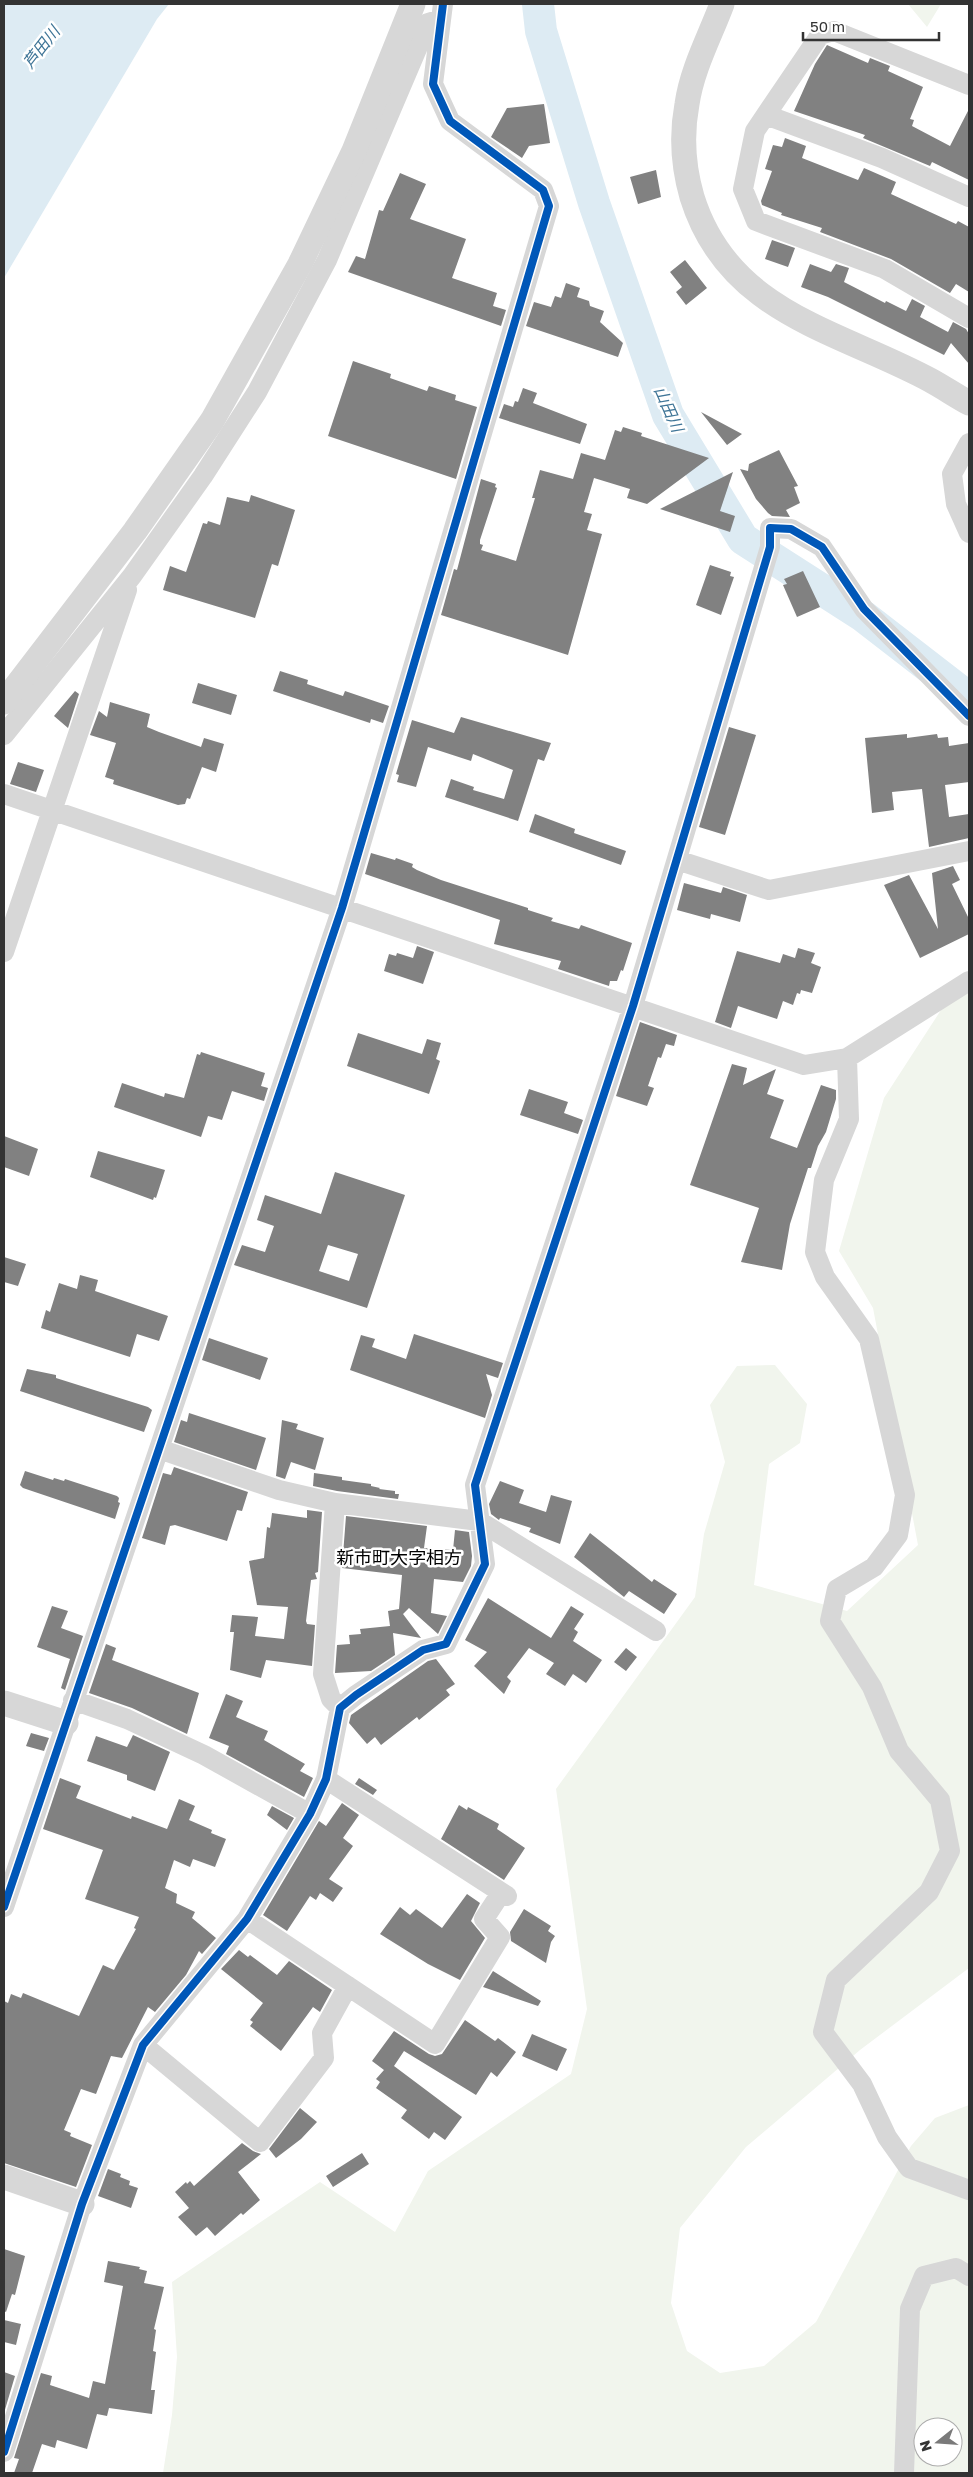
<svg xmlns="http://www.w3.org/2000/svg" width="973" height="2477" viewBox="0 0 973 2477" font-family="'Golos Text','Noto Sans JP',sans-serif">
  <rect width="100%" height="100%" fill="#fff"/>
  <path fill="#f1f5ed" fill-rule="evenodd" d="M908,4H941L927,27Z
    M969,975V1968L860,2050L746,2147L680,2228L671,2303L687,2351L720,2373L764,2366L816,2322L911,2146L935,2118L969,2105V2473H163L172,2415L177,2357L172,2282L320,2182L395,2232L428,2171L571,2074L587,2009L556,1789L695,1597L704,1534L725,1462L710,1405L737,1366L775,1365L807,1404L800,1443L769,1464L754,1585L847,1611L918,1545L873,1308L839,1251L884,1098L963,976ZM923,2427H953V2457H923Z"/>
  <path fill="#ddebf3" d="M4,4H169L157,19L4,278Z"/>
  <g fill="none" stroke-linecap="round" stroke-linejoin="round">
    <path stroke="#ddebf3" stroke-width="32" d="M538,4L541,31L594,203L668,415L743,539L863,616L969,698"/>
  </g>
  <path fill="#818181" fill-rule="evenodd" d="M827,45L868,63L870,58L890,66L888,71L923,87L910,119L914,120L912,126L950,146L969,109V180L932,162L930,166L863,138L865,135L794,111L815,64Z
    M544,104L550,143L529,146L522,158L491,137L507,108Z
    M785,138L806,146L802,158L858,180L864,168L896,182L891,194L956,224L958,221L969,227V292L956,284L950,293L891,259L820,232L822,228L781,215L782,213L762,205L761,201L772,171L765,169L773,145L782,147Z
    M656,170L661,197L638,204L630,177Z
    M400,173L426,184L410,219L466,239L452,278L497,293L493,306L506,310L501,326L348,272L356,256L365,259L379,210L383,211Z
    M772,240L795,248L788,267L765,259Z
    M685,260L707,288L686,305L676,292L682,287L670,272Z
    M810,264L831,272L836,264L849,268L844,282L885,303L886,301L906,311L912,299L925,306L920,317L948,332L953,322L966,329L969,334V364L951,343L944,355L828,297L801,287Z
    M566,283L580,288L577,297L589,301L590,306L604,311L600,322L623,343L618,357L526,326L534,302L551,307L555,296L561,298Z
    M353,361L391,374L390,378L427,391L429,386L456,395L455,400L477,407L456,479L328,436Z
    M523,388L537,393L533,403L587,424L580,444L499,418L504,404L513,407L515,401L518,402Z
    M701,412L742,434L727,445Z
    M623,427L642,433L641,436L709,458L647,504L627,498L630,489L594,478L584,512L592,514L587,530L602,534L568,655L441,615L454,569L457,570L481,479L496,484L495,487L497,488L480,540V544L483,545L481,550L516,561L535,498H532L540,470L573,479L581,453L605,460L615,430L621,432Z
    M779,450L798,486L794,487L800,503L786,510L790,517L772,516L768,513L756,499L740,469L748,471L749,464Z
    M733,472L720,511L735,516L730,532L660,509Z
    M251,495L295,510L278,566L272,564L255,618L163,590L170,566L186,572L203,523L207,524L208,521L220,525L227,497L249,502Z
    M710,565L731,572L730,576L734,577L721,615L696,605Z
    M803,571L820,607L797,617L783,585L787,584L784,579Z
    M280,671L308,680L307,684L343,696L345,691L389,706L383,723L371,719L370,723L273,691Z
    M198,683L237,695L231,715L192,703Z
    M75,691L79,694L68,728L54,716Z
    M110,702L150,714L147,727L159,732L201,747L204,738L224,744L216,772L202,767L190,799L187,798L185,804L178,805L113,784L114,780L105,777L116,743L90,735L99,711L107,717Z
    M461,717L551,743L544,761L538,759L518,821L445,797L451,779L474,787L473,790L504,799L513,770L473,754L471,761L428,747L416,787L397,782L399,775L396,774L412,720L454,733Z
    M729,727L756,735L725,835L699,827Z
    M907,734V738L937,734L938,738L948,737L949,746L969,743V782L945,785L949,817L969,814V838L929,847L922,789L892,792L894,810L872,813L865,738Z
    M18,762L44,770L36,792L10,784Z
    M535,814L575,829L574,833L626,851L621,865L529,832Z
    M371,853L395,860L396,858L413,864L412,867L417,870L441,880L528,908V910L553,918L551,921L579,929L581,925L632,943L623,971L621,970L617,981H610L609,986L558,969L561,961L494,944L500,920L365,874Z
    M953,866L960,880L952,884L969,919V934L920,958L884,885L909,875L938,929L932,873Z
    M684,883L721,893L723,887L747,895L740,922L711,914L710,919L677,910Z
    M417,946L434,952L423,984L384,971L389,954L396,956L397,953L413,958Z
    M798,948L815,953L811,963L821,967L812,993L801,990L800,994L797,993L793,1005L783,1001L777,1019L738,1006L731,1028L715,1022L737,951L780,963L783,954L795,958Z
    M640,1022L677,1035L674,1046L666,1044L661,1058L658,1057L648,1086L654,1088L647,1106L616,1096Z
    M358,1033L422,1054L427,1039L441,1043L436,1059L440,1061L429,1094L347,1066Z
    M201,1052L265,1073L261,1086L268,1088L264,1101L232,1091L222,1120L208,1116L201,1137L114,1107L122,1083L164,1097L165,1093L184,1098L197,1054L200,1055Z
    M732,1064L747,1068L743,1085L776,1069L767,1094L784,1100L770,1138L797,1148L821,1085L836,1090V1099L826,1132L818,1146L811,1168H808L790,1224L782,1270L741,1262L759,1208L690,1185Z
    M529,1089L568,1102L564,1113L583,1120L578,1134L520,1115Z
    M4,1136L38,1149L29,1176L4,1167Z
    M98,1151L165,1170L156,1198L154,1197L153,1200L90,1177Z
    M335,1172L405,1195L367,1308L234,1265L242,1245L265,1252L274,1226L257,1220L265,1195L321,1214ZM328,1245L358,1254L349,1281L319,1271Z
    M4,1257L26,1264L18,1286L4,1282Z
    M80,1275L98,1280L95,1291L168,1316L159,1341L137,1334L130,1357L41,1328L46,1310L50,1312L59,1283L77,1289Z
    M414,1334L503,1363L498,1378L486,1374L492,1395L485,1418L350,1370L361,1335L375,1339L372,1347L406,1359Z
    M209,1338L268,1358L260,1380L202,1360Z
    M27,1369L56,1375V1378L148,1407L152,1410L144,1432L20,1391Z
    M189,1413L266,1438L256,1470L174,1442L181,1420L187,1422Z
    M282,1420L298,1424L296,1429L324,1438L315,1470L291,1462L285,1479L276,1476Z
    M174,1467L248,1492L242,1511L237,1510L227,1541L175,1525L170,1526L165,1545L142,1538L163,1473L171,1475Z
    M25,1471L53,1480L54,1478L64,1481L65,1479L117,1496L119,1498L118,1502L120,1503L115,1519L23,1488L20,1485Z
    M314,1473L342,1477V1480L371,1484V1486L380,1488L379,1489L395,1491V1494H399L398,1499L337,1491L313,1486Z
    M500,1481L524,1490L519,1503L546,1512L551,1495L572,1501L560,1544L529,1532L531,1528L500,1518L499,1520L491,1514L489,1504Z
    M307,1510L322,1512L318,1572L315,1573L317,1579L311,1580L306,1621L307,1624L315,1625L312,1666L266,1660L261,1678L230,1670L234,1632H230L232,1615L258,1617L255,1636L284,1639L288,1607L257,1605L249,1561L264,1558L267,1527L270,1528L272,1513L307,1518Z
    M346,1516L427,1526L424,1548L453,1550L455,1530L469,1532L472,1556L471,1566L463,1582L434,1579L431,1613L447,1616L438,1634L409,1608L403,1614L421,1638L393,1633L395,1655L371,1671L335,1673L337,1645L350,1644L349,1635L361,1634L360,1629L390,1626L388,1611L399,1609L402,1575L342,1568Z
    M590,1533L652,1582L654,1579L677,1594L664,1614L629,1591L624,1597L574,1557Z
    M488,1598L551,1638L571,1606L584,1614L574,1629L578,1632L573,1641L602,1660L589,1679L586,1683L573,1674L565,1686L546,1674L554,1663L529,1648L507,1677L511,1681L504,1694L474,1666L487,1652L465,1640Z
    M52,1606L68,1611L61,1628L83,1636L65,1690L61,1688L70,1659L37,1647Z
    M106,1644L116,1648L112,1660L199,1693L187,1734L132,1708L89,1693Z
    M626,1648L637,1657L626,1671L614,1662Z
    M436,1659L455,1684L446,1690L450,1695L419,1720L417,1717L381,1745L375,1737L367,1744L349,1723L351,1715L428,1661Z
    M226,1694L243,1701L236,1717L268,1731L264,1740L305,1764L300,1771L313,1778L304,1797L226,1754L229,1746L209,1738Z
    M31,1733L49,1738L44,1751L26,1746Z
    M133,1735L170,1752L155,1791L127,1780V1775L87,1761L96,1736L127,1747Z
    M60,1778L81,1786L76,1798L131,1819L132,1816L167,1829L179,1799L195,1806L189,1820L212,1830L211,1833L226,1839L215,1867L193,1859L190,1867L174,1860L165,1888L177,1894L176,1903L195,1912L192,1918L216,1938L202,1954L199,1951L186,1975L155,2012L148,2007L122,2058L111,2056L96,2094L81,2089L64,2130L71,2133L70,2136L92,2145L76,2187L4,2163V2001L8,2003L11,1994L21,1998L23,1993L79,2016L103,1965L114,1970L116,1966L136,1929L134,1928L139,1917L85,1899L103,1850L43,1829Z
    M359,1778L377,1790L373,1795L355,1784Z
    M342,1803L359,1815L343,1838L353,1846L329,1879L343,1888L333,1902L320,1893L316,1900L310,1896L287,1931L263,1915L319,1821L326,1826Z
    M459,1805L467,1810L468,1807L499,1824L497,1829L525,1848L504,1880L441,1839Z
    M272,1806L294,1818L287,1830L267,1815Z
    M467,1894L480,1903L471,1921L485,1938L460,1980L428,1964L380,1934L400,1907L410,1915L416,1909L442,1928Z
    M524,1909L551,1926L548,1931L555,1936L551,1942L546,1963L511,1941L510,1932Z
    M239,1950L248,1957L250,1955L277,1975L289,1961L332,1990L320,2012L313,2007L281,2051L250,2026L253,2022L250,2020L263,2003L221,1969Z
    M493,1971L541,2001L538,2006L483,1987Z
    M465,2020L495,2041L498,2038L516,2052L497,2077L491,2072L476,2095L404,2051L394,2066L462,2117L445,2140L434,2132L429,2139L401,2118L407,2110L376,2088L380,2082L376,2079L384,2070L372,2061L394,2031L429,2054L435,2056L442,2054Z
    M532,2034L567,2049L557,2071L522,2056Z
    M300,2108L317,2122L301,2139L276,2158L269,2149Z
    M242,2143L253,2151L261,2154L238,2172L260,2200L243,2215L241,2213L215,2236L207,2227L196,2236L178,2217L189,2208L175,2192L186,2182L187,2184L190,2181L194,2186Z
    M362,2153L369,2164L333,2187L326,2176Z
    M108,2169L121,2174L120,2177L130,2181L129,2185L138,2188L131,2208L98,2196Z
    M4,2249L25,2256L15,2295L12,2294L6,2312L4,2311Z
    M108,2261L140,2267L139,2269L147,2271L144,2283L164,2287L154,2329L156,2330L153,2351L156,2352L151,2390H155L152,2414L109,2408L107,2416L97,2414L87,2449L57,2440L55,2448L42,2444L32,2473H14L19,2459L14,2458L41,2373L52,2376L50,2385L89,2398L93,2381L105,2384L123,2286L104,2282Z
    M4,2320L21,2324L16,2345L4,2342Z
    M4,2372L15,2376L4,2413Z"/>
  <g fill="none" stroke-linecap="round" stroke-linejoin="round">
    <path stroke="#d7d7d7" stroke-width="20" d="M969,85L834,31L820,35L755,131L743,189L756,221L885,269L969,318
      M766,115L882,158L969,197
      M969,443L952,474L956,504L969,533
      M4,735L132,576L203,476L257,392L327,260L428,23L441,19
      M4,794L804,1065L847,1058L969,981
      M677,860L769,890L969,851
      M4,952L127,590
      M847,1058L849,1119L824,1180L815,1252L825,1277L869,1339L905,1495L898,1535L874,1567L837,1589L830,1621L872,1687L899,1751L940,1800L950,1851L929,1892L836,1980L823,2032L862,2084L887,2137L909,2168L969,2190
      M159,1449L279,1490L335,1503L479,1521L656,1631
      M335,1503L323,1674L331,1699L340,1708
      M73,1700L127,1719L204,1755L310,1814
      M326,1779L507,1896
      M4,1907L342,908L549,206L543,190L450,121L433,84L443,4
      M247,1919L435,2044L500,1937L484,1919L501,1893
      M143,2045L260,2142L324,2058L322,2033L348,1986
      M4,2452L82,2204L143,2045L247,1919L310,1814L326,1779L340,1708L356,1695L423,1650L446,1644L485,1564L475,1485L633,1006L770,547V528L791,529L822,547L864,609L969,716
      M904,2473L910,2309L924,2276L956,2268L969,2276"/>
    <path stroke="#d7d7d7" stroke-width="25" d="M722,4C710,36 692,69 687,104C681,136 683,166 692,197C728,313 837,330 930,380C943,387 956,396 969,403
      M4,702L135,531L212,421L300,264L354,151L413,4
      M4,1703L66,1723
      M4,2177L82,2204"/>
    <defs>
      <path id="cycleway" d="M4,1907L342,908L549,206L543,190L450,121L433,84L443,4
        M4,2452L82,2204L143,2045L247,1919L310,1814L326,1779L340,1708L356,1695L423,1650L446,1644L485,1564L475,1485L633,1006L770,547V528L791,529L822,547L864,609L969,716"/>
    </defs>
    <use href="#cycleway" stroke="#fff" stroke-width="11"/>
    <use href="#cycleway" stroke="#0057b8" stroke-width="8"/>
  </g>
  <g text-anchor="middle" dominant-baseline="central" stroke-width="5" stroke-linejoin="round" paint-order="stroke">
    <g font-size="16" font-style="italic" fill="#3f7597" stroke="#fff">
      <text transform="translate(41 47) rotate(-52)">芦田川</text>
      <text transform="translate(669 409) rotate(66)">山田川</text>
    </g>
    <g font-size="18" fill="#000" stroke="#fff">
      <text x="399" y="1557">新市町大字相方</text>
    </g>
  </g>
  <rect width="973" height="2477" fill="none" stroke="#333333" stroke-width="10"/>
  <g transform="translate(938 2442) rotate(253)"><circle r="24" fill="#ffffff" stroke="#adadad"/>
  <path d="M0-4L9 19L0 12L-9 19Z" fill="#7a7a7a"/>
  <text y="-8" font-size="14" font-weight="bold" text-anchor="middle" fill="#333333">N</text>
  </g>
  <path d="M803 32v8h136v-8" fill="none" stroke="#333333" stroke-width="2.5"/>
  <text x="810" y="32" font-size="15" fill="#333333" stroke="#ffffff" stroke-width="4" paint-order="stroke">50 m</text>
</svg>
